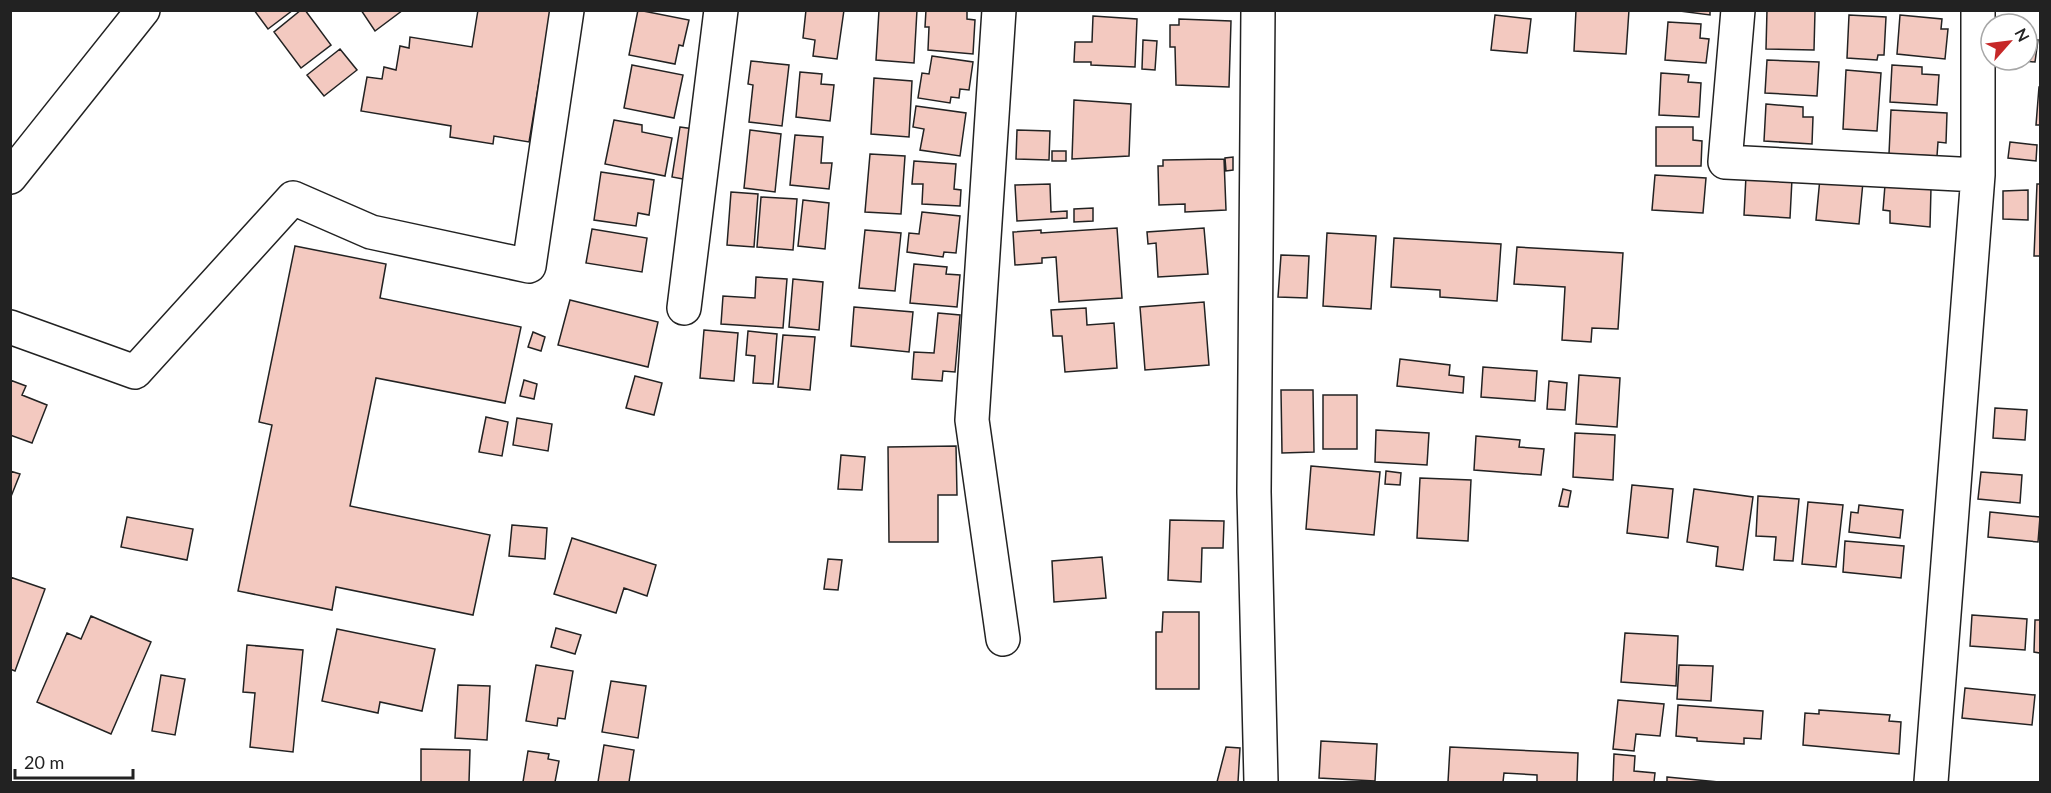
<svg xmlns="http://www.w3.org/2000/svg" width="2051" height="793" viewBox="0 0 2051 793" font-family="Lato,sans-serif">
  <rect width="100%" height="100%" fill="#fff"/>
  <path fill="#f3c9c0" stroke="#222" stroke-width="1.5" d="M254,10H293L268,29Z
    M301,10H305L331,45L301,68L274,32Z
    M361,10H403L375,31Z
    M478,10H551L529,142L494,136L493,144L450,137L451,126L361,111L367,77L382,79L384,67L396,70L400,46L409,48L410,37L472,47Z
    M638,10L689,20L683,46L679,45L675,64L629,55Z
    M806,10H844L837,59L813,56L815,40L803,38Z
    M879,10H917L914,63L876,60Z
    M926,10H967V19L975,20L973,54L928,50L929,27H925Z
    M1576,10H1629L1626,54L1574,51Z
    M1672,10H1710V15Z
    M1767,10L1815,11L1814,50L1766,49Z
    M1495,15L1531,19L1527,53L1491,50Z
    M1849,15L1886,17L1884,55H1878L1877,60L1847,58Z
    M1900,15L1942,19L1941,29H1948L1945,59L1897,54Z
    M1093,16L1137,19L1135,67L1091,65V62H1074L1075,42H1092Z
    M1179,19L1231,21L1229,87L1176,85L1175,47H1170V25H1179Z
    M1668,22L1701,24L1700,38L1709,39L1706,63L1665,60Z
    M2027,39L2038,40L2035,62L2015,60H2027Z
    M1143,40L1157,41L1155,70L1142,69Z
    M340,49L357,70L324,96L307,75Z
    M932,56L973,62L969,90L960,89L959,98L951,97L950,103L918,98L922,73L929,74Z
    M1767,60L1819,62L1817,96L1765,93Z
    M751,61L789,65L782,126L749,122L753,85L748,84Z
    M632,65L683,75L674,118L624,108Z
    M1892,65L1922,67V74L1939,75L1937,105L1890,102Z
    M1846,70L1881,73L1877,131L1843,129Z
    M800,72L822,74L821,84L834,85L830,121L796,117Z
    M1661,73L1689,75L1688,82L1701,83L1699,117L1659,115Z
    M874,78L912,81L909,137L871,134Z
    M2039,87H2040V125H2036Z
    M1074,100L1131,104L1129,156L1072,159Z
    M1766,104L1803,107V117H1813L1812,144L1764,141Z
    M916,106L966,113L960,156L920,150L924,129L913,127Z
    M1891,110L1947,113L1946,143L1938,142L1937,156L1889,154Z
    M614,120L642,125V132L672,138L665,176L605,164Z
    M680,127L701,130L694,181L672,177Z
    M1656,127H1693V140L1702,141L1701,166H1656Z
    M750,130L781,134L775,192L744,188Z
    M1017,130L1050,131L1049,160L1016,159Z
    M795,135L823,137L821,163H832L829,189L790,185Z
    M2010,142L2037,145L2036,161L2008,158Z
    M1052,151H1066V161H1052Z
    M870,154L905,156L901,214L865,212Z
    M1233,157V170L1226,171L1225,158Z
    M1224,159L1226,210L1185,212V204L1159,205L1158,166H1163V160Z
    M914,161L956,164L954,189L961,190L960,206L922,204L923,184H912Z
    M601,172L654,180L649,215L638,213L636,226L594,220Z
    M1655,175L1706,178L1703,213L1652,210Z
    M1746,176L1792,179L1790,218L1744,215Z
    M1820,178L1863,182L1859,224L1816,220Z
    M1050,184L1051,212L1067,211V218L1017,221L1015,185Z
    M2037,184H2040V256H2034Z
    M1885,185L1931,188L1930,227L1890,223V211L1883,210Z
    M2028,190V220L2003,219V191Z
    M731,192L758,194L754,247L727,245Z
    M761,197L797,199L793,250L757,247Z
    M803,200L829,203L825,249L798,246Z
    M1093,208V221L1074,222V209Z
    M922,212L960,216L956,253L944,252L943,257L907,252L909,233L919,234Z
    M1117,228L1122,298L1059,302L1056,257L1042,258V263L1015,265L1013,232L1041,230V233Z
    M1204,228L1208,274L1158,277L1156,243L1148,244L1147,232Z
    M592,229L647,238L642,272L586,263Z
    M865,230L901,233L895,291L859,288Z
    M1327,233L1376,236L1371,309L1323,306Z
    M1394,238L1501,244L1497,301L1440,297V290L1391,287Z
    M295,246L386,264L380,298L521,327L505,403L376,378L350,506L490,535L473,615L336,587L332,610L238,591L272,425L259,422Z
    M1517,247L1623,253L1618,329L1592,328L1591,342L1562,340L1565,287L1514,284Z
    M1281,255L1309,256L1307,298L1278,297Z
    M914,264L947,267L946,274L960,275L957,307L910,303Z
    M756,277L787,279L783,328L721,324L723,296L755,298Z
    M793,279L823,282L819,330L789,327Z
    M570,300L658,322L648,367L558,345Z
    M1204,302L1209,365L1145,370L1140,307Z
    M854,307L913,312L909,352L851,346Z
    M1086,308L1087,325L1114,323L1117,368L1065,372L1062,336H1053L1051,310Z
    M938,313L960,315L955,372L943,371L942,381L912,379L914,352L934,353Z
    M704,330L738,333L734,381L700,378Z
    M748,331L777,334L773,384L753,383L755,356L746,355Z
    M533,332L545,337L541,351L528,347Z
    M783,335L815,337L810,390L778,387Z
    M1400,359L1450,365L1449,375L1464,377L1463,393L1397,386Z
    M1483,367L1537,371L1535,401L1481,397Z
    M1579,375L1620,378L1617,427L1576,424Z
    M635,376L662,383L654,415L626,408Z
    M10,380L26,386L22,395L47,405L32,443L10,435Z
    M524,380L537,384L534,399L520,396Z
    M1549,381L1567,383L1565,410L1547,409Z
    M1281,390H1313L1314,452L1282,453Z
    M1323,395H1357V449H1323Z
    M1995,408L2027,410L2025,440L1993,438Z
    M486,417L508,422L502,456L479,452Z
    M517,418L552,424L548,451L513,445Z
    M1376,430L1429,433L1427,465L1375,462Z
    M1575,433L1615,435L1613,480L1573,477Z
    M1476,436L1520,440L1519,447L1544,449L1541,475L1474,470Z
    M956,446L957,495H938V542H889L888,447Z
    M841,455L865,457L862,490L838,489Z
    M1311,466L1380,472L1374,535L1306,529Z
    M10,471L20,474L10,499Z
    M1386,471L1401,473L1400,485L1385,484Z
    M1981,472L2022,475L2020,503L1978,499Z
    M1420,478L1471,480L1468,541L1417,538Z
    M1632,485L1673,489L1668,538L1627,533Z
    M1563,489L1571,491L1568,507L1559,506Z
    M1694,489L1753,497L1743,570L1716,566L1718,547L1687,542Z
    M1758,496L1799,499L1793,561L1774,560L1776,537L1756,536Z
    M1808,502L1843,505L1836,567L1802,564Z
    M1859,505L1903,510L1900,538L1849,532L1851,512L1858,513Z
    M1990,512L2040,517L2038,542L1988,537Z
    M127,517L193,529L187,560L121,547Z
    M1170,520L1224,521L1223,548H1202L1201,582L1168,580Z
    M512,525L547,528L545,559L509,556Z
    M572,538L656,565L647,596L624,588L616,613L554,594Z
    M1845,541L1904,546L1901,578L1843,572Z
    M1102,557L1106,598L1054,602L1052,561Z
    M828,559L842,560L838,590L824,589Z
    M10,577L45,589L15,671L10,669Z
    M1163,612H1199V689H1156V632H1162Z
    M1972,615L2027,619L2025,650L1970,646Z
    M91,616L151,642L111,734L37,702L67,633L81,639Z
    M2035,620H2040V653L2034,652Z
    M556,628L581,635L575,654L551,647Z
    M337,629L435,649L422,711L380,702L378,713L322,701Z
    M1625,633L1678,636L1676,686L1621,682Z
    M247,645L303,650L293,752L250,747L255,693L243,692Z
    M536,665L573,671L565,719L558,718L557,726L526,721Z
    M1679,665L1713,666L1711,701L1677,699Z
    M161,675L185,679L175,735L152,731Z
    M611,681L646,686L638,738L602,732Z
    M458,685L490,686L487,740L455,738Z
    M1965,688L2035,695L2032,725L1962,718Z
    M1618,700L1664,704L1660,736L1636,734L1634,751L1613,749Z
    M1678,705L1763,711L1761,739L1744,738V744L1697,741V738L1676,736Z
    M1819,710L1890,715L1889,721L1901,722L1899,754L1803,745L1805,713L1819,714Z
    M1321,741L1377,744L1375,781L1319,778Z
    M604,745L634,750L629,782H598Z
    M1226,747L1240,748L1238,782H1217Z
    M1450,747L1578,753L1577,782H1537V775L1504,773L1503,782H1448Z
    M421,749L470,750L469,782H421Z
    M528,751L549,754L548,759L559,761L555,782H523Z
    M1614,754L1635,756L1634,771L1655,773L1654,782H1613Z
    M1667,777L1719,782H1667Z"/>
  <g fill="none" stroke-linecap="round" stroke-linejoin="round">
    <defs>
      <path id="minor" d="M999,10L972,420L1003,639
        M1258,10L1254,492L1261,782
        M1738,10L1725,162L1978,175
        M10,177L143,10
        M684,308L721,10
        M10,327L135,372L293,198L371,232L529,266L567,10
        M1931,782L1978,175V10"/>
    </defs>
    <use href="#minor" stroke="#222" stroke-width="36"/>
    <use href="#minor" stroke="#fff" stroke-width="33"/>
  </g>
  <rect width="2051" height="793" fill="none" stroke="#222222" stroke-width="24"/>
  <g transform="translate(2009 42) rotate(62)"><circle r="28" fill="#ffffff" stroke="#a7a7a7" stroke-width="1.5"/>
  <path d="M0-4.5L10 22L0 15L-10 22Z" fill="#c62828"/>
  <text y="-9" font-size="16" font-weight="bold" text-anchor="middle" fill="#222222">N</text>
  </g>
  <path d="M15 769v9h118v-9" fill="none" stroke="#222222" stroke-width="3"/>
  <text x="24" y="769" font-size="18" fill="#222222" stroke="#ffffff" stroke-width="4.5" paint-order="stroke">20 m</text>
</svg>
